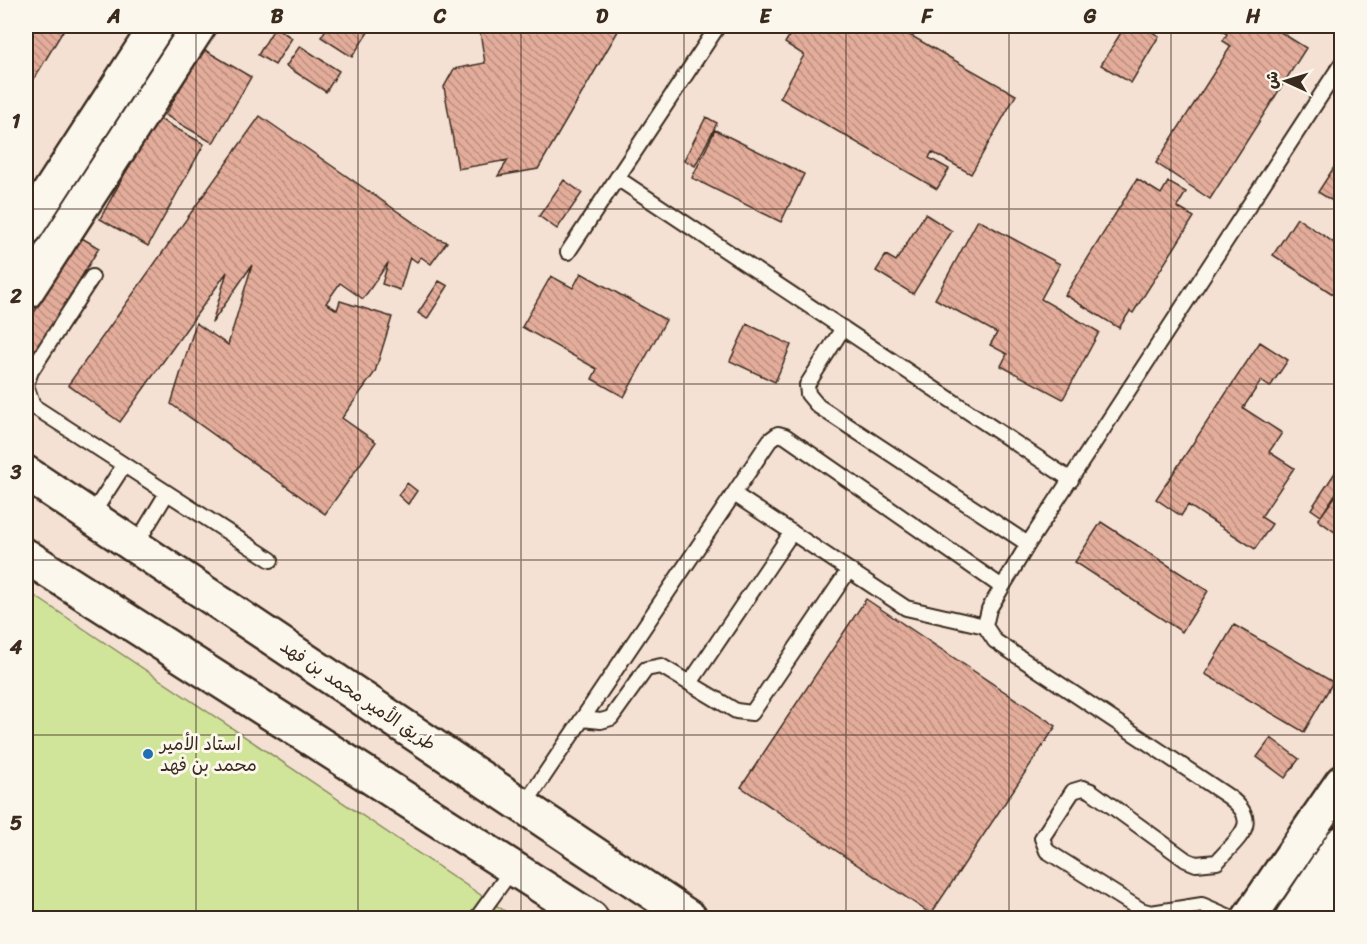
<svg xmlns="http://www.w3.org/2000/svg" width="1367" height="944" viewBox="0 0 1367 944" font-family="Sriracha,'Playpen Sans Arabic',sans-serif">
  <defs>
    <pattern id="building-back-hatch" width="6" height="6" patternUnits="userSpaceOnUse" patternTransform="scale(1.5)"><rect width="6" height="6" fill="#e4ad9b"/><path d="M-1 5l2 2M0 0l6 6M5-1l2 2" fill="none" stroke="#ba8d7e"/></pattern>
  </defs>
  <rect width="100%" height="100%" fill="#f4e1d4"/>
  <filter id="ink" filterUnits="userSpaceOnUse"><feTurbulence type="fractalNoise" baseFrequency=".0167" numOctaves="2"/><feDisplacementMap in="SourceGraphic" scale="12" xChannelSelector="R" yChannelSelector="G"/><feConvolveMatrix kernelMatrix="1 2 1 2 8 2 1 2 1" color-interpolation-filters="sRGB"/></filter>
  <g filter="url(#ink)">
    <path fill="#d1e59a" stroke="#86885c" stroke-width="1.5" d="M26,590L515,918H26Z"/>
    <path fill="url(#building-back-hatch)" stroke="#3b2a1e" stroke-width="1.5" d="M26,26H66L26,92Z
      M328,26H372L352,57L321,37Z
      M479,26H621L538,169L498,176L508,160L458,169L444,87L454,69L485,63Z
      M795,26H894L1016,95L971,174L932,152L929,158L949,169L937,189L780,98L804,55L785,43Z
      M1125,26H1142L1159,36L1131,83L1101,65Z
      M1214,26H1271L1306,48L1210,199L1156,163L1231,46L1223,41L1227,34Z
      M275,27L292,38L275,65L258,55Z
      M300,46L339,71L326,92L286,66Z
      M203,49L251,77L213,143L165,115Z
      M260,116L436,238L447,242L431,264L421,257L417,262L410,257L400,290L382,284L388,263L363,299L340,283L326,303L337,310L340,301L392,317L375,372L342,418L376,442L325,514L171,404L196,323L228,345L252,265L212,323L227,272L120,422L68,385Z
      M156,117L204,144L148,246L100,219Z
      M706,117L717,123L695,166L684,160Z
      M715,130L804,174L781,222L692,178Z
      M1342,155V207L1318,192Z
      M1137,179L1161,194L1168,182L1186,192L1177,207L1194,217L1133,313L1130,311L1119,328L1065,295Z
      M564,180L582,193L557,229L539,216Z
      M925,214L952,231L913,294L876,271L886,255L896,261Z
      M1297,218L1342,248V300L1273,255Z
      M978,220L1060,264L1041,299L1099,332L1063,399L1001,366L1007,354L990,345L997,333L935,299Z
      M80,237L99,248L26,368V326Z
      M581,273L666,320L624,397L592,379L597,369L522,327L551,276L573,288Z
      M439,281L448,286L427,319L418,313Z
      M747,324L791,345L775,382L730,361Z
      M1260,342L1288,360L1270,387L1261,381L1243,408L1282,433L1269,452L1294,468L1261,517L1272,524L1255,549L1188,505L1181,516L1156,499Z
      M1342,462V484L1321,516L1311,509Z
      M407,483L417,491L408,504L398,495Z
      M1342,487V537L1318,520Z
      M1101,522L1208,591L1182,632L1075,562Z
      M866,599L1056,726L931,914L741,787Z
      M1234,625L1333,682L1304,732L1205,674Z
      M1271,738L1299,759L1285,778L1257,757Z"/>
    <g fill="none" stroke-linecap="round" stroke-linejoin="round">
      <defs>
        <path id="service" d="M617,178L1071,480
          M568,252L718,26
          M92,277L31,371L26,385L33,406L271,560
          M843,328L807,385L808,394L818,406L1028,544
          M734,494L906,608L985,626
          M91,516L124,465
          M135,546L167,493
          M690,683L792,532
          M582,719L601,721L611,718L646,669L661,666L736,711L752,713L849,570
          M523,807L770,440L778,434L785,436L1002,587
          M477,918L513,868
          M1232,918L1202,905L1151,913L1141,910L1047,851L1042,838L1073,791L1083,788L1091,791L1186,860L1196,864L1217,862C1238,837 1263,823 1229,797L995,641L985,626L989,609L1028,544L1342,63"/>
        <path id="tertiary" d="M26,228L157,26
          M26,292L199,26"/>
        <path id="secondary" d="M1249,918L1342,782"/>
        <path id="motorway" d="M26,473L690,918
          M26,556L591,918
          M1292,918L1342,843
          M1322,918L1342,889"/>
      </defs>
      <use href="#service" stroke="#3b2a1e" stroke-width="18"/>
      <use href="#tertiary" stroke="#3b2a1e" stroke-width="38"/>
      <use href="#secondary" stroke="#3b2a1e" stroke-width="38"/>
      <use href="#motorway" stroke="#3b2a1e" stroke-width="38"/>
      <use href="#service" stroke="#fbf7ec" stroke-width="14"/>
      <use href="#tertiary" stroke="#fbf7ec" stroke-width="33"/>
      <use href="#secondary" stroke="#fbf7ec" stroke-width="33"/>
      <use href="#motorway" stroke="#fbf7ec" stroke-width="33"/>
    </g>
  </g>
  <path fill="none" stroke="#3b2a1e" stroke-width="1.5" stroke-opacity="0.55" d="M196,26V918M358,26V918M521,26V918M684,26V918M846,26V918M1009,26V918M1171,26V918M26,209H1342M26,384H1342M26,560H1342M26,735H1342"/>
  <circle fill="#1f6fb2" stroke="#fbf7ec" stroke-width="2" cx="148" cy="754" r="6"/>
  <g text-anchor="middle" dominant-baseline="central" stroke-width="6" stroke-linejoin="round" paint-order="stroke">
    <g font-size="18" fill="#3b2a1e" stroke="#fbf7ec">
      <text transform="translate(358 695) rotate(34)">طريق الأمير محمد بن فهد</text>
    </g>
    <g font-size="18" fill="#3b2a1e" stroke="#fbf7ec" text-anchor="start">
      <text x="160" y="744">استاد الأمير<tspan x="160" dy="21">محمد بن فهد</tspan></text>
    </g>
  </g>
  <rect width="1367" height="944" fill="none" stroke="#fbf7ec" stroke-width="66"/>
  <g transform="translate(1286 81) rotate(274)" stroke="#fbf7ec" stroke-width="4.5" paint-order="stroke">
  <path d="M0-4.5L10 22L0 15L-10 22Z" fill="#3b2a1e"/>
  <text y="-9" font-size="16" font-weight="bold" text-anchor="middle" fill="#3b2a1e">ش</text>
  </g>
  <rect x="33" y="33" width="1301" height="878" fill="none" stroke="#3b2a1e" stroke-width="2"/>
  <g font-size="20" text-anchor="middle" font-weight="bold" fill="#3b2a1e">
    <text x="114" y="23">A</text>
    <text x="277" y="23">B</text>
    <text x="440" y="23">C</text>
    <text x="602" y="23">D</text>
    <text x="765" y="23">E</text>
    <text x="927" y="23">F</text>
    <text x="1090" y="23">G</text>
    <text x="1253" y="23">H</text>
    <text x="16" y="128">1</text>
    <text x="16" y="303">2</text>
    <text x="16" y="479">3</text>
    <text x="16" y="654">4</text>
    <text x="16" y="830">5</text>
  </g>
</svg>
